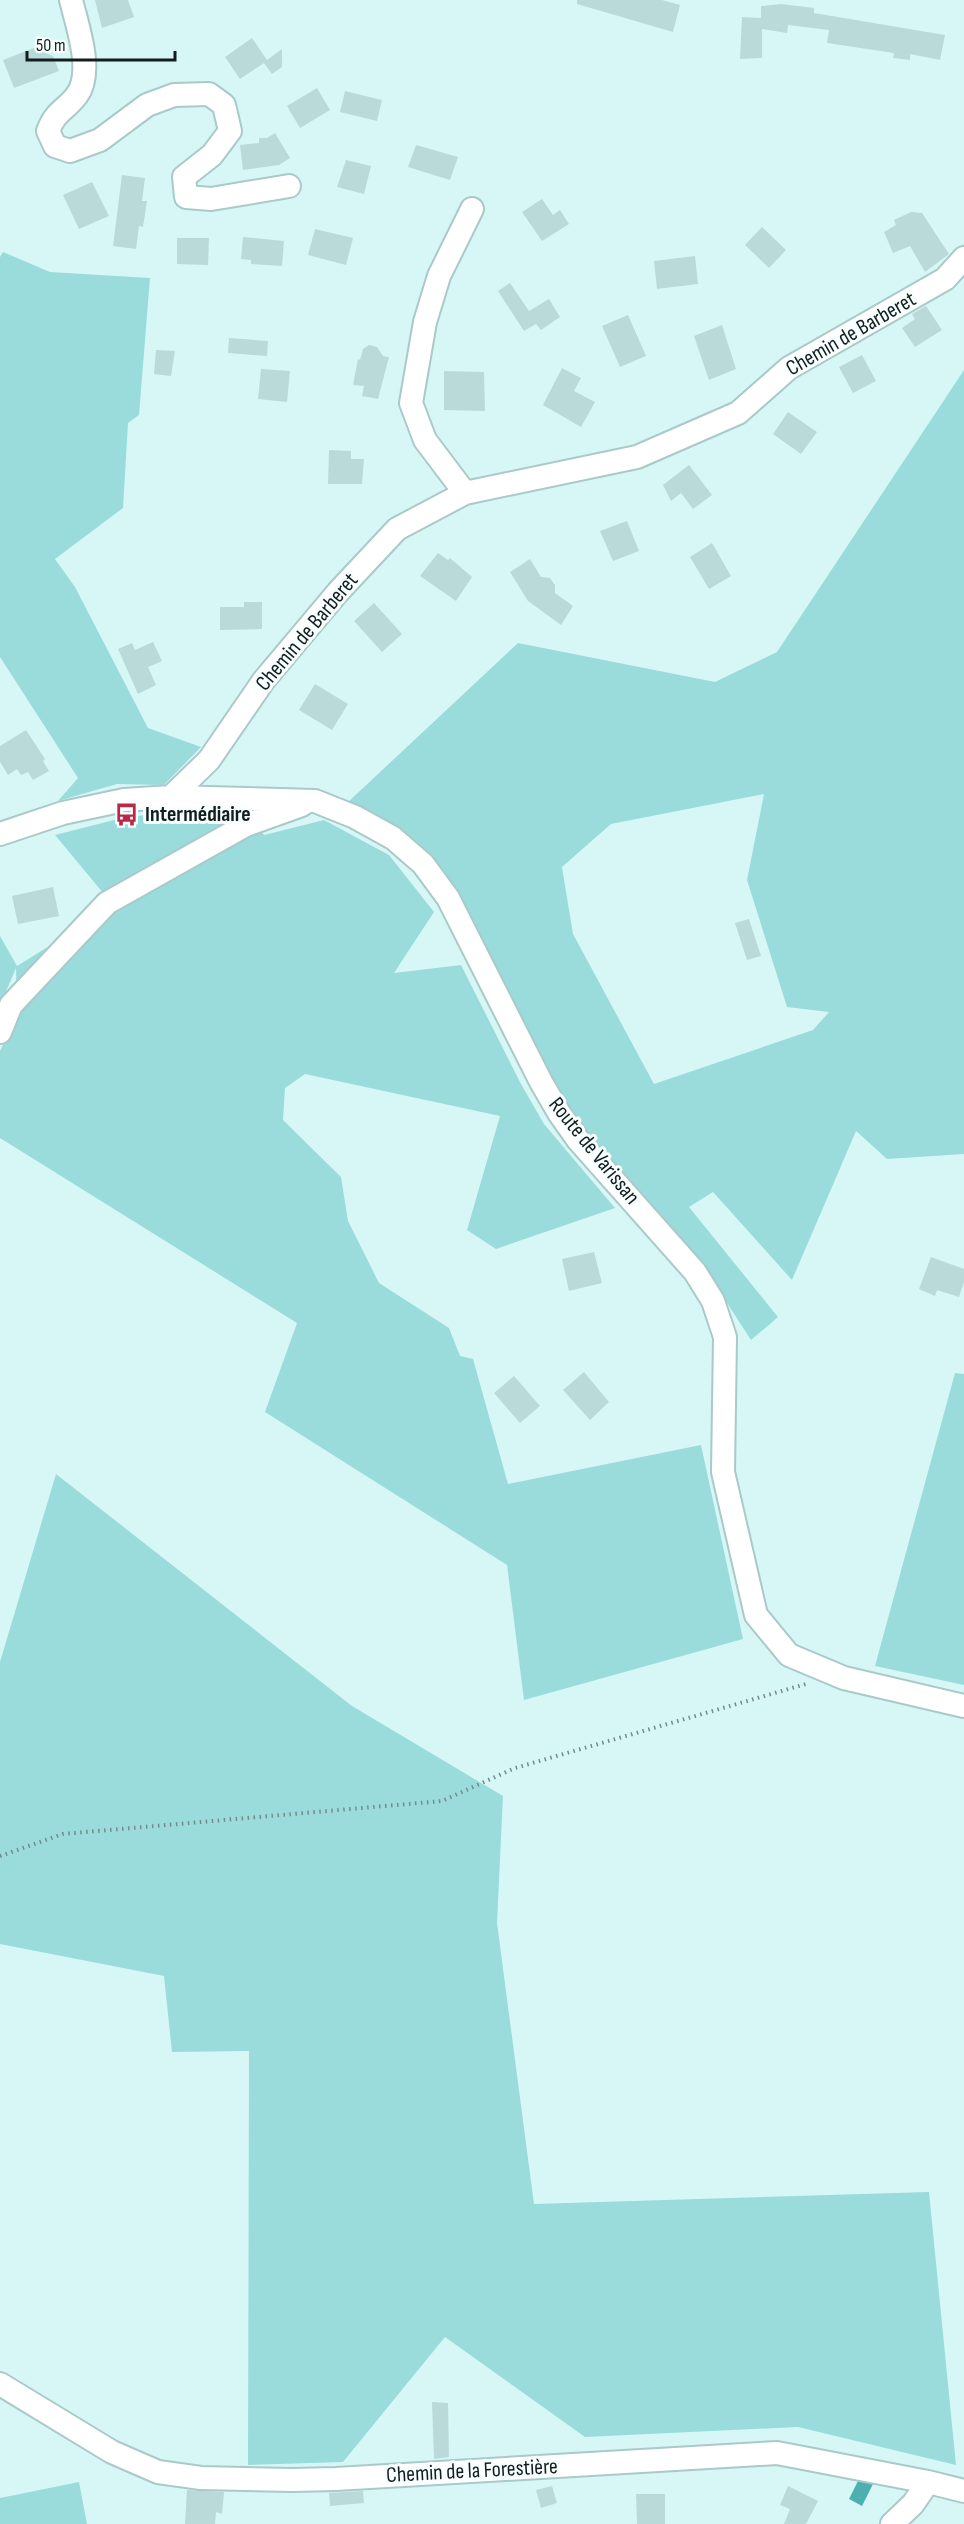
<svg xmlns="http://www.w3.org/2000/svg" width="964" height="2524" viewBox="0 0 964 2524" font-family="'Sofia Sans Condensed',sans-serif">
  <rect width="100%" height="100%" fill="#d7f7f6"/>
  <path fill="#9adcdb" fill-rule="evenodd" d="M3,252L50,272L150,278L139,415L128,423L123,508L55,559L75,587L148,728L201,747L164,785L117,784L58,801L78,778L0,657V257Z
    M964,370V1154L887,1159L856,1131L792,1280L713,1192L689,1207L778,1317L751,1340L707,1272L568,1110L456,892L347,803L518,643L715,682L777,652ZM764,794L747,880L787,1007L829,1012L813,1030L654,1084L573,934L562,867L611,824Z
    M178,810H244L264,835L324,820L389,855L434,912L394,973L461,965L521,1084L544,1124L615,1208L496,1249L467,1230L500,1116L305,1074L285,1088L283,1120L341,1177L348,1221L379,1283L449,1328L460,1356L473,1359L508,1484L701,1445L743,1639L524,1700L507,1565L265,1412L297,1323L0,1138V1051L17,1015L16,968L0,1006V936L17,966L114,906L55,835L118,819Z
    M955,1373L964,1374V1685L875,1666Z
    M56,1474L352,1706L503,1796L497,1923L534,2204L929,2192L956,2465L798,2427L585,2437L445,2337L343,2462L248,2465L249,2051L172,2052L164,1976L0,1944V1662Z
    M79,2482L87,2524H0V2498Z"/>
  <path fill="#4db0af" d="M861,2475L874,2482L862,2506L849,2499Z"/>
  <path fill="#badad9" d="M95,0H128L134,17L102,28Z
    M577,0H662L680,5L673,32L577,4Z
    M781,4L814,8V13L945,35L940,60L910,54V60L893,58L894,53L827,43L829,30L788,25L787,33L762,29V58L740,59L742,17L761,18V6Z
    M252,38L267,60L282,49V67L272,74L264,63L240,79L225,57Z
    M34,48L53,56L59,71L14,88L3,60Z
    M317,88L330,110L300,128L287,106Z
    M345,91L382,100L377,121L340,112Z
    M275,133L290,158L279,165L243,170L240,145L259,143V138H267Z
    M416,145L458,157L450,180L408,167Z
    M346,160L371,166L364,194L337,187Z
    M122,175L145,178L142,201H147L143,227L139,226L136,249L113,246Z
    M92,182L109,216L79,229L63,195Z
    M542,199L553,215L560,210L569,224L542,241L522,212Z
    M911,212L922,213L949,254L925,272L910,246L893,253L884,232L896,225L894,220Z
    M762,227L786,250L769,268L745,245Z
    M315,229L353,238L346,265L308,255Z
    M243,237L284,241L282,266L251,264V260L241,259Z
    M177,238H209L208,265L177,264Z
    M695,256L698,284L657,289L654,261Z
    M510,283L529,311L549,299L560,317L541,330L536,324L524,331L498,291Z
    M926,306L942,330L915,347L902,328L915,319L912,314Z
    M628,315L646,356L620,367L602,326Z
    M722,325L736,369L709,380L694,336Z
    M229,338L268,341L267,356L228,353Z
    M369,345L377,347L383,356L389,357L378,399L362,396L364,386L353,385L358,359L360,360L363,349Z
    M156,350L175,351L171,376L154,374Z
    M862,355L876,381L853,393L839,367Z
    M562,368L581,378L574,391L595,402L581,427L543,405Z
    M261,369L290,371L287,402L258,399Z
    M444,371L484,372L485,411L444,410Z
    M788,412L817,432L801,454L773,434Z
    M329,450L351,451V459H364L362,484H328Z
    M689,465L712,495L693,509L681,493L671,501L663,485Z
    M627,521L639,551L613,561L600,531Z
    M712,543L731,576L709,589L690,557Z
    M438,553L448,560L450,558L472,577L456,601L420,576Z
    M530,559L541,577L550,578L555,585V593L573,606L561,625L528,601L510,572Z
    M244,602H262V629L220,630V607H244Z
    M374,603L402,634L382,652L354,621Z
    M153,642L162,661L148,667L156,685L138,694L118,649L132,643L135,650Z
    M315,684L348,704L332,730L299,710Z
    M26,730L45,759L43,761L49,771L33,780L28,772L21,775L17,769L8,775L0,762V746Z
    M53,887L59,916L18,924L12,896Z
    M749,919L761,956L747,960L735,923Z
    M594,1252L602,1283L569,1291L562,1259Z
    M931,1257L964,1269V1282L959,1297L937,1290L935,1296L919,1289Z
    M584,1372L609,1402L590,1420L563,1390Z
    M514,1376L540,1406L520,1423L494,1393Z
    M432,2402L448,2403L449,2457L434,2459Z
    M552,2486L557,2503L541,2508L536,2490Z
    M788,2486L818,2501L806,2524H784L790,2509L780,2505Z
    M187,2490L224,2492L222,2514L216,2512L215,2524H185Z
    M363,2491L364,2503L330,2506L329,2493Z
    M636,2494H665V2524H637Z"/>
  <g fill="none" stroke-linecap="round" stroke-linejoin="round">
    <defs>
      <path id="street" d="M71,0C77,25 94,72 77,95C65,111 56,110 48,131L55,146L70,151L100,140L147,105L174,95L209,94L224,105L230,131L212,155L184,177L186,197L211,199L289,186
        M465,493L425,440L411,403L425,322L439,276L472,209
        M171,797L209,760L264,680L338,592L397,529L465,493L637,457L738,413L789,368L945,279L964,258
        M0,834L63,813L124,800L171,797L315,801L355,817L393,838L423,864L448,898L541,1082L559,1113L578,1140L695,1272L713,1301L725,1337L723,1472L756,1615L789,1655L844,1678L964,1706
        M0,1032L11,1005L107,903L246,825L302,805
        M0,2384L112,2452L158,2472L201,2478L292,2480L336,2479L777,2453L928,2482L964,2491
        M892,2524L913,2504L928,2482"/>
    </defs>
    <use href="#street" stroke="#aac9c9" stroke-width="26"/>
    <path stroke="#758b8a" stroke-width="4" stroke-dasharray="1.5 4.5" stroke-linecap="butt" d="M0,1856L63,1834L442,1801L515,1768L806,1684"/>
    <use href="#street" stroke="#fff" stroke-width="22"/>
  </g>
  <defs>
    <symbol id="bus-bare" viewBox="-9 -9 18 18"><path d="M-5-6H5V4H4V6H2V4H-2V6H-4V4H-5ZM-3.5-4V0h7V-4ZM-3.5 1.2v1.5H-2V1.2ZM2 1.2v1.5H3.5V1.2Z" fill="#b92847" stroke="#f8fefe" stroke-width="2.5" paint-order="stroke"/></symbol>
  </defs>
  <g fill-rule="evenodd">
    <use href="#bus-bare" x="110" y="798" width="33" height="33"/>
  </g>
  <g text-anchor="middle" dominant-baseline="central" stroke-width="6" stroke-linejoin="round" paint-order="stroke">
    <g font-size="22" fill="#121e1e" stroke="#f8fefe">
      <text transform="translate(851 334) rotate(-30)">Chemin de Barberet</text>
      <text transform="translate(307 632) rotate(-50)">Chemin de Barberet</text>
      <text transform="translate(594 1151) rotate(51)">Route de Varissan</text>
      <text transform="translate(472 2471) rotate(-3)">Chemin de la Forestière</text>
    </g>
    <g font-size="22" font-weight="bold" fill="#121e1e" stroke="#f8fefe" text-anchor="start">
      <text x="145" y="814">Intermédiaire</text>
    </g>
  </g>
  <path d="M27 51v9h148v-9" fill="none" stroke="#121e1e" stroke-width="3"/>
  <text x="36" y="51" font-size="18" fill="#121e1e" stroke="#f8fefe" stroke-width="4.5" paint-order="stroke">50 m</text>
</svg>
